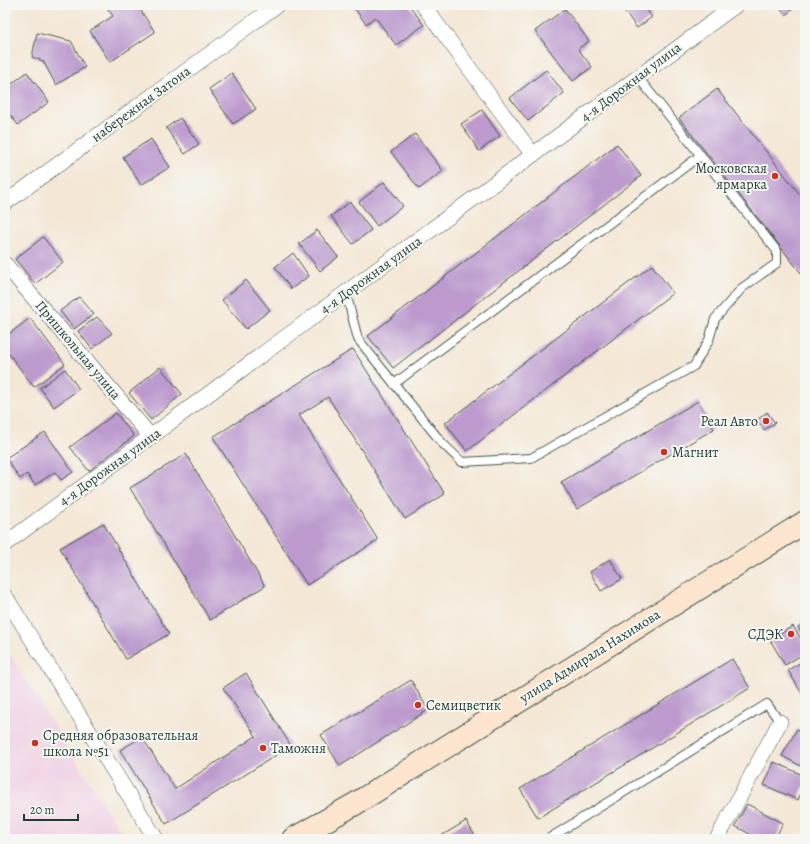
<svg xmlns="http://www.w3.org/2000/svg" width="810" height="844" viewBox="0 0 810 844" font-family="Alegreya,serif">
  <rect width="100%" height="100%" fill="#f6f6f2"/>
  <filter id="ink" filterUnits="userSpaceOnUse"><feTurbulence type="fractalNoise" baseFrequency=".025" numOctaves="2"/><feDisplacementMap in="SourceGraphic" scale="8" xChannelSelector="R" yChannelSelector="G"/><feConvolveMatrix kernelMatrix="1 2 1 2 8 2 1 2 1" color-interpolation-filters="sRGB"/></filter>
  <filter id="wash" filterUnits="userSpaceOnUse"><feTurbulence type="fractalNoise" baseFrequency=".012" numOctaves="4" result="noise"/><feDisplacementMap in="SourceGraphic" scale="16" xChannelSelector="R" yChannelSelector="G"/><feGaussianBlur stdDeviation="0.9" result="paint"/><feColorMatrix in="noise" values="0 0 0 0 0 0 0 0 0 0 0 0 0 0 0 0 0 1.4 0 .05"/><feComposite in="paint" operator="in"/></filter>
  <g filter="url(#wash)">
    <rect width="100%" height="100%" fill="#f4e7d5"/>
    <path fill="#f0d0e5" d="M5,647L125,839H5Z"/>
    <g id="blocks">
      <path fill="#bc9ace" d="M105,5H137L155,32L110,62L90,31L113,16Z
        M352,5H409L424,25L396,45L375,17L366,24Z
        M623,5H643L652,17L637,28L621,6Z
        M778,5H792L794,8L786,15Z
        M565,9L589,41L578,49L592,67L573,81L535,31Z
        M37,33L71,41L85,67L56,85L43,61L32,57Z
        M546,70L564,93L528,121L510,98Z
        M27,72L49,102L18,125L5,108V89Z
        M232,73L256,109L233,124L209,89Z
        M717,89L805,201V278L679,118Z
        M482,110L500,136L479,151L461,124Z
        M180,118L199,144L185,154L166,128Z
        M415,134L443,171L419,189L391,152Z
        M151,139L170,167L141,185L123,157Z
        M617,144L641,176L393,368L368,336Z
        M384,182L403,206L377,226L359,202Z
        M350,202L371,230L353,244L331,216Z
        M317,230L338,257L320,271L299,244Z
        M43,237L63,262L35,284L15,259Z
        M293,253L309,276L291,289L275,267Z
        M652,265L673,293L467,451L445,423Z
        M246,280L270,310L246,329L222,300Z
        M79,297L94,314L74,329L60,311Z
        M97,317L112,333L92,349L78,331Z
        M30,318L65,364L34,387L5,349V337Z
        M353,349L445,494L405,519L328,397L299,415L378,540L307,585L213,437Z
        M160,367L182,394L151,420L129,393Z
        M65,369L79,389L54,407L40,388Z
        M698,401L714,429L577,509L561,482Z
        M767,412L775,423L764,430L757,420Z
        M116,413L134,436L89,471L70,447Z
        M45,432L73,472L61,480L55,472L35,485L27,474L20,479L6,458Z
        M186,454L265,586L210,620L130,488Z
        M103,523L169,634L126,659L60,548Z
        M610,559L622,579L601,591L590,572Z
        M805,622V639L798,627Z
        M793,626L805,645V653L785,665L770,640Z
        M732,659L750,688L538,818L520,789Z
        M805,660V699L788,670Z
        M246,673L291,746L166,824L120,750L142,737L175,789L256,736L223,688Z
        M411,680L428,710L340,766L321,735Z
        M797,729L805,734V768L782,756Z
        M774,762L805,776V783L798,800L764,785Z
        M747,804L783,823L775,839H759L735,826Z
        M466,821L477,839H436Z"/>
    </g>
  </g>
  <g filter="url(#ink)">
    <use href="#blocks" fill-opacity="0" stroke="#3f564c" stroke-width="1"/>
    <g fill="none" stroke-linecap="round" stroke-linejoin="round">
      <defs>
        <path id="lane" d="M346,293L358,339L442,443L462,462L531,458L694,366L709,340L715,319L742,288L777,263V251L637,76
          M394,384L701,155
          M548,839L767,704L780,722"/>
        <path id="street" d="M423,5L533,155
          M5,203L277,5
          M5,264L151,437
          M5,544L736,5
          M5,596L156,839
          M717,839L780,722"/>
        <path id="secondary" d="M293,839L355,804L805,522"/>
      </defs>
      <use href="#lane" stroke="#3f564c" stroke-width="10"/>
      <use href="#street" stroke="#3f564c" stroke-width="16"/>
      <use href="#secondary" stroke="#3f564c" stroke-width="24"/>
      <use href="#lane" stroke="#fff" stroke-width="8"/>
      <use href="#street" stroke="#fff" stroke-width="15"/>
      <use href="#secondary" stroke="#fce5cf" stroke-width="22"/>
    </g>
  </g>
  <g fill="#c8321e" stroke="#f6f6f2" stroke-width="1.5">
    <circle cx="775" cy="176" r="4"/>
    <circle cx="766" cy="421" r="4"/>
    <circle cx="664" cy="452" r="4"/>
    <circle cx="791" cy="634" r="4"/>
    <circle cx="418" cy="705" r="4"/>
    <circle cx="35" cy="743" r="4"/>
    <circle cx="263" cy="748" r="4"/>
  </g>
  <g text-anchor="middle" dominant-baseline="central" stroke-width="4" stroke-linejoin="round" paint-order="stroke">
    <g font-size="14" fill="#1f3d34" stroke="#f6f6f2">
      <text transform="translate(631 82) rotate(-37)">4-я Дорожная улица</text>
      <text transform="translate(141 104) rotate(-36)">набережная Затона</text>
      <text transform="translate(371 275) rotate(-36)">4-я Дорожная улица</text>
      <text transform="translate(78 350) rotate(50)">Пришкольная улица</text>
      <text transform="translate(110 467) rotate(-36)">4-я Дорожная улица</text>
      <text transform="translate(590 656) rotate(-32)">улица Адмирала Нахимова</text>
    </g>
    <g font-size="14" fill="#1f3d34" stroke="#f6f6f2" text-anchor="start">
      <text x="767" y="168" text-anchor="end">Московская<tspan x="767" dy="16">ярмарка</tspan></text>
      <text x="758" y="421" text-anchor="end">Реал Авто</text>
      <text x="672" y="452">Магнит</text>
      <text x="783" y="634" text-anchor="end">СДЭК</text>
      <text x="426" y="705">Семицветик</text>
      <text x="43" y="735">Средняя образовательная<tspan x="43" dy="16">школа №51</tspan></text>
      <text x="271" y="748">Таможня</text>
    </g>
  </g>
  <rect width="810" height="844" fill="none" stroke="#f6f6f2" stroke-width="20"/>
  <path d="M24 814v6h54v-6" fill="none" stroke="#1f3d34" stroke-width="2"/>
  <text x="30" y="814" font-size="12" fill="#1f3d34" stroke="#f6f6f2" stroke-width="3" paint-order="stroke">20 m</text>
</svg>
